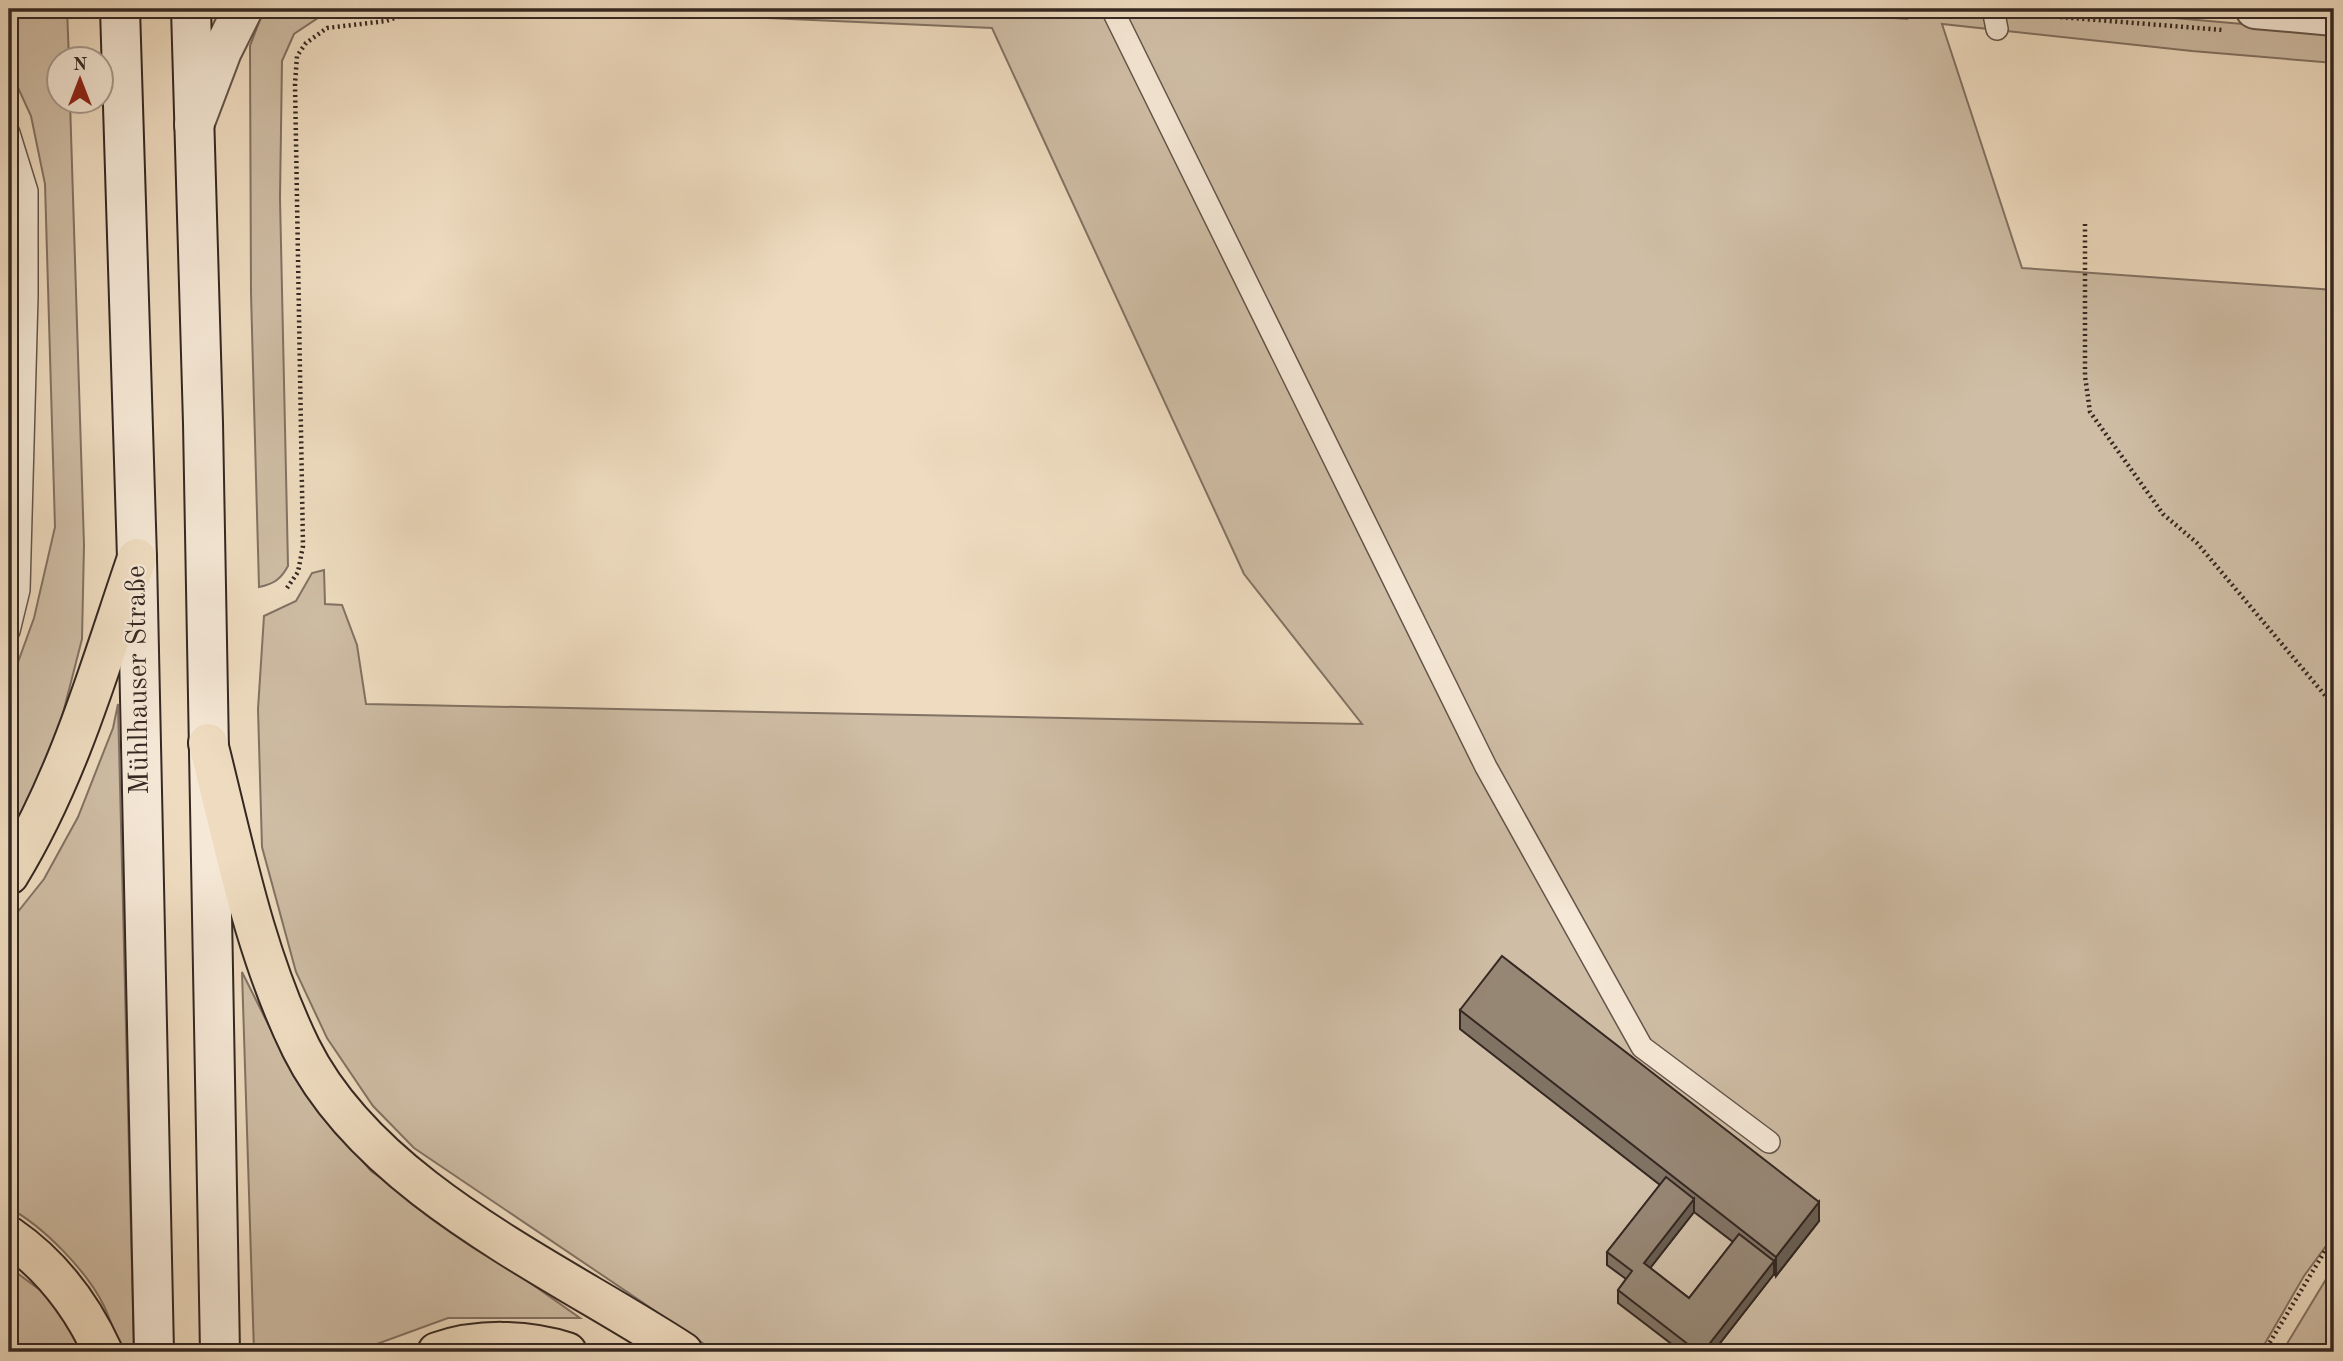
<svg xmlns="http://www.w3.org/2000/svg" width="2343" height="1361" viewBox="0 0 2343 1361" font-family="'Old Standard TT',serif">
  <rect width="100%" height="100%" fill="#efdcc0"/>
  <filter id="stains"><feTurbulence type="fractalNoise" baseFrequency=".00286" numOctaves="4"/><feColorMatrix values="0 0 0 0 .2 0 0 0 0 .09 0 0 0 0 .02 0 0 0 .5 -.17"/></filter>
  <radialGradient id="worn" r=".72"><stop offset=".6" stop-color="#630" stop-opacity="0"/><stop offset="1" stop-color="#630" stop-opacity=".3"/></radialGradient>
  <path fill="#cfbda5" stroke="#827264" stroke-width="2" d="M9,9H67L69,59L60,60V102H70L84,545L82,639L62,717L33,792L9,835V687L34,618L55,527L45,184L31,116L9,68Z
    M264,9H367L321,16L294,34L282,61L280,198L288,566C281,579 274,584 259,587L251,294L250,46Z
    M561,9H1759L1907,19L1906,9H2073L2334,32V63L2192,51L1942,24L2022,268L2334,290V1235L2304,1276L2260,1352H716L414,1148L373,1106L327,1038L296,972L262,847L258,709L264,616L296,601L312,573L324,570L325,604L342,605L357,645L366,704L1362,724L1244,574L992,28Z
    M118,704L134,1352H122C116,1337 111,1321 104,1306C87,1271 43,1226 9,1208V923L44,879L78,817L113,728Z
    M242,972L282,1052L315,1105L371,1171L580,1318H448L355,1352H254Z
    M2334,1266V1352H2282Z
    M9,1267L52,1299L83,1352H9Z"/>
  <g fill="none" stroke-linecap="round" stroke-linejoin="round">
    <defs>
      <path id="service" d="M1112,9L1486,767L1642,1047L1769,1142
        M1993,9L1997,29
        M9,133L27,191V296L19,590L9,631"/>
      <path id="tertiary" d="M2255,9L2334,16
        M194,125L222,51L243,9"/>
      <path id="secondary" d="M120,9L137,558L154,1352
        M191,9L203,423L220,1352"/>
      <path id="motorway" d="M208,743C234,846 254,952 301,1048C371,1189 556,1269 683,1352
        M9,875C69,777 100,666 137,558
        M9,1236C51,1265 82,1306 103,1352
        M437,1352C478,1338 526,1339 567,1352"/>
    </defs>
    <use href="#service" stroke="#64554a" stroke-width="24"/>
    <use href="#tertiary" stroke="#64554a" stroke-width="42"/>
    <use href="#secondary" stroke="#352822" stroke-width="42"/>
    <use href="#motorway" stroke="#352822" stroke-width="42"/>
    <path stroke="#352822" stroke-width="4.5" stroke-dasharray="2 3.5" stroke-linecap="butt" d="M1952,9L1965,10
      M2022,14L2223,30
      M2085,224V376L2090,412L2163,514L2197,543L2334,706
      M287,588L298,572L303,546L295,84L297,56L306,43L327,28L386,21L404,15L410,9
      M2264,1352L2334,1236"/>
    <use href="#service" stroke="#f5e8d6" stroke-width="21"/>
    <use href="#tertiary" stroke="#f5e8d6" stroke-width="38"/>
    <use href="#secondary" stroke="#f5e8d6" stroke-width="38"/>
    <use href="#motorway" stroke="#efdcc0" stroke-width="38"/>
  </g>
  <path fill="#817364" stroke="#352822" stroke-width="2" fill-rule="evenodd" d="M1460,1010L1819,1221L1776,1276L1774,1274L1713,1352H1682L1618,1303V1290L1626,1279L1607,1265V1252L1660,1185L1460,1029ZM1694,1212L1733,1242L1689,1298L1650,1268Z"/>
  <path fill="#695e51" stroke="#352822" stroke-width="2" d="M1694,1199V1212L1644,1276V1263Z
    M1819,1202V1221L1776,1276V1257Z
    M1774,1261V1274L1713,1352H1703Z"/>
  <path fill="#968674" stroke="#352822" stroke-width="2" d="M1502,956L1819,1202L1776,1257L1460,1010Z
    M1666,1177L1694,1199L1644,1263L1689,1298L1739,1234L1774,1261L1703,1352H1698L1618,1290L1632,1271L1607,1252Z"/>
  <g text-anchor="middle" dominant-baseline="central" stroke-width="5" stroke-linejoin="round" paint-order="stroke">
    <g font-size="28" fill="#352822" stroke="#f5e8d6">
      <text transform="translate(139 680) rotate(-91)">Mühlhauser Straße</text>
    </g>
  </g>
  <rect width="2343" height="1361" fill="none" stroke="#efdcc0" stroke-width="35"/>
  <rect x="10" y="10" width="2322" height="1340" fill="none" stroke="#352822" stroke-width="3.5"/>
  <rect x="18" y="18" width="2308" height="1326" fill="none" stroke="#352822" stroke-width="2"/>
  <g transform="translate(80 80)"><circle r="33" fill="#f5e8d6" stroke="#a89b8e" stroke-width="2"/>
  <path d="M0-5L12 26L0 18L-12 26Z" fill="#8f2418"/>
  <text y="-10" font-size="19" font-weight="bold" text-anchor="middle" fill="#352822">N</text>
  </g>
  <rect width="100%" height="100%" filter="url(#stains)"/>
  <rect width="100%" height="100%" fill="url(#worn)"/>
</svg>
